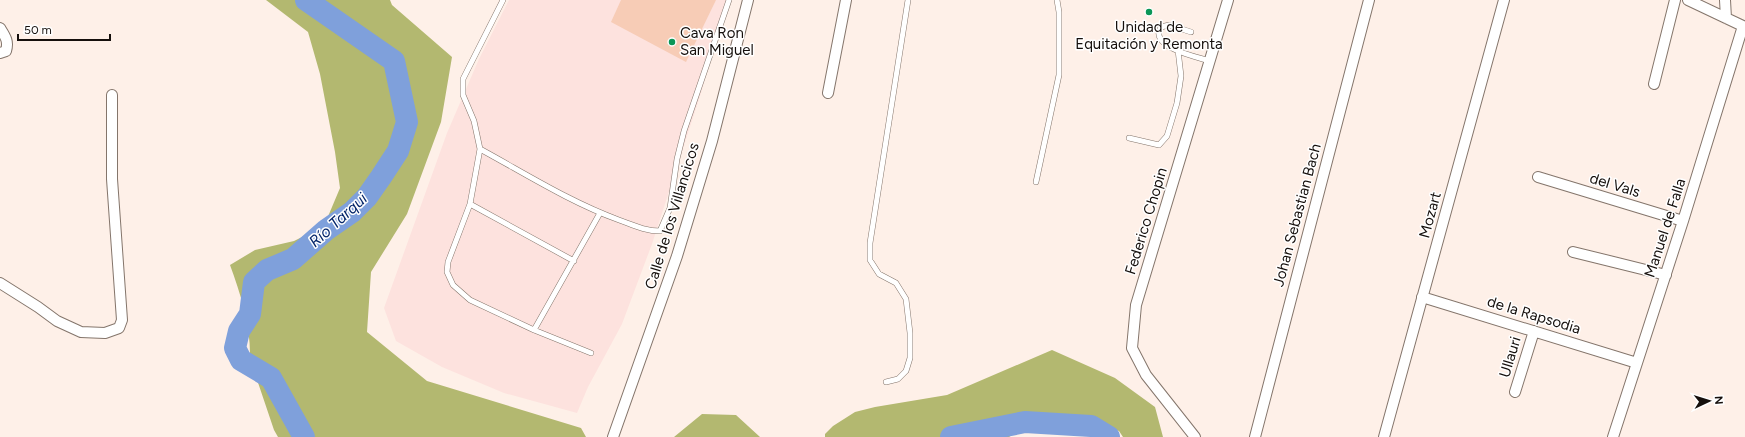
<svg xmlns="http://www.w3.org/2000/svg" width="1745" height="437" viewBox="0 0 1745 437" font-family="Figtree,sans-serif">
  <rect width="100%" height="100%" fill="#fef0e8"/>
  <path fill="#fde2de" d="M509,0H727L701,93L652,244L622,324L588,387L577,413L504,393L442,367L396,341L384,308L447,133L479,59Z"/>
  <path fill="#b3b870" d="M266,0H390L392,5L452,57L441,122L407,214L371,272L367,332L427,381L581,428L586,437H278L274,430L250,359C251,327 241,295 230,265L255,250L294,241L324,226L340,188L335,152L320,74L308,32Z
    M1052,350L1115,378L1155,407L1163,437H1123L1119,431L1083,419L1036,418L1009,437H825V434L833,426L855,412L875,407L947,395Z
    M702,414L736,415L760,437H674Z"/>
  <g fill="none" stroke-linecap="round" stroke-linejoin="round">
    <path stroke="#7fa0db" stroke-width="22" d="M304,437L271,378L241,360L235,348L239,331L250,314L254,282L267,270L293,259L326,230L352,212L367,197L381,177L398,151L407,122L394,61L306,0
      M951,437L1025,422L1091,426L1109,437"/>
  </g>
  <path fill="#f7ccb6" d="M621,0H716L686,62L611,22Z"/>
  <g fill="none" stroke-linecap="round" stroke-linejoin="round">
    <defs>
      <path id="lane" d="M503,0L463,79V95L474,121L480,149L470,204L448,262L447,272L453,285L470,300L534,330L591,353
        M1191,32L1169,25L1161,27C1148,47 1197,57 1210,61
        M1129,138L1159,145L1167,136L1177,103L1181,76L1178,50
        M480,149C526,174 570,202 619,220C633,225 645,231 660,231L670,208L677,159L684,131L729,0
        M1036,182L1059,75V12L1057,0
        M470,204L574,261
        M534,330L600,213
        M886,382L898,379L906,371L910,358V333L906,299L896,283L879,274L870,260V243L908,0"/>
      <path id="street" d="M1688,0L1745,27
        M1725,0L1726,18
        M0,28C5,36 9,41 6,51L0,53
        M1654,84L1675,0
        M828,93L846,0
        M1538,177L1683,221
        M1573,252L1666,275
        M0,283L38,307L57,321L81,332L105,333L119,328L122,320L112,179V95
        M1422,297L1637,363
        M1515,392L1534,331
        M613,437L677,256L712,141L748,0
        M1195,437L1146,375L1132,348L1136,305L1228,0
        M1255,437L1369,0
        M1384,437L1504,0
        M1613,437L1683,221L1743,26"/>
    </defs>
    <use href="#lane" stroke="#84756b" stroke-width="6"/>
    <use href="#street" stroke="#84756b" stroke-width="12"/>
    <use href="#lane" stroke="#fff" stroke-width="5"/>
    <use href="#street" stroke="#fff" stroke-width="10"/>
  </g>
  <g fill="#0a9657" stroke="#fff" stroke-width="1.5">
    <circle cx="1149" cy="12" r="4"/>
    <circle cx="672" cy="42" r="4"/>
  </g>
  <g text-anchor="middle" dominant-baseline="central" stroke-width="3" stroke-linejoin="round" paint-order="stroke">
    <g font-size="15" fill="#150f0c" stroke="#fff">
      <text x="1149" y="27">Unidad de<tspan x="1149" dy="17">Equitación y Remonta</tspan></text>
      <text x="680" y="33" text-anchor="start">Cava Ron<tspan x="680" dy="17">San Miguel</tspan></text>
    </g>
    <g font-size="15" fill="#150f0c" stroke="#fff">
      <text transform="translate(1615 185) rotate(17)">del Vals</text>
      <text transform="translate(1297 215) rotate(-75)">Johan Sebastian Bach</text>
      <text transform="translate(1430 215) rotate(-75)">Mozart</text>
      <text transform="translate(672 216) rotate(-73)">Calle de los Villancicos</text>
      <text transform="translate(1146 221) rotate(-73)">Federico Chopin</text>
      <text transform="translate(1665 228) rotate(-72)">Manuel de Falla</text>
      <text transform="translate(1534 315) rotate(17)">de la Rapsodia</text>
      <text transform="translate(1510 357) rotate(-73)">Ullauri</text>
    </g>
    <g font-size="16" font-style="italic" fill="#05266a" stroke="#fff">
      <text transform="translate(338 220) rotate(-42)">Río Tarqui</text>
    </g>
  </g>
  <g transform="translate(1709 401) rotate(86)" stroke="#ffffff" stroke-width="3" paint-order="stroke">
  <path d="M0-3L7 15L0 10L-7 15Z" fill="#150f0c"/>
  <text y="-6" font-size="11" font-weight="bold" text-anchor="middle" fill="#150f0c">N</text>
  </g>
  <path d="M18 34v6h92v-6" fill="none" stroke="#150f0c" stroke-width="2"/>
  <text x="24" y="34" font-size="12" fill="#150f0c" stroke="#ffffff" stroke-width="3" paint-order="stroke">50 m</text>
</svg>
